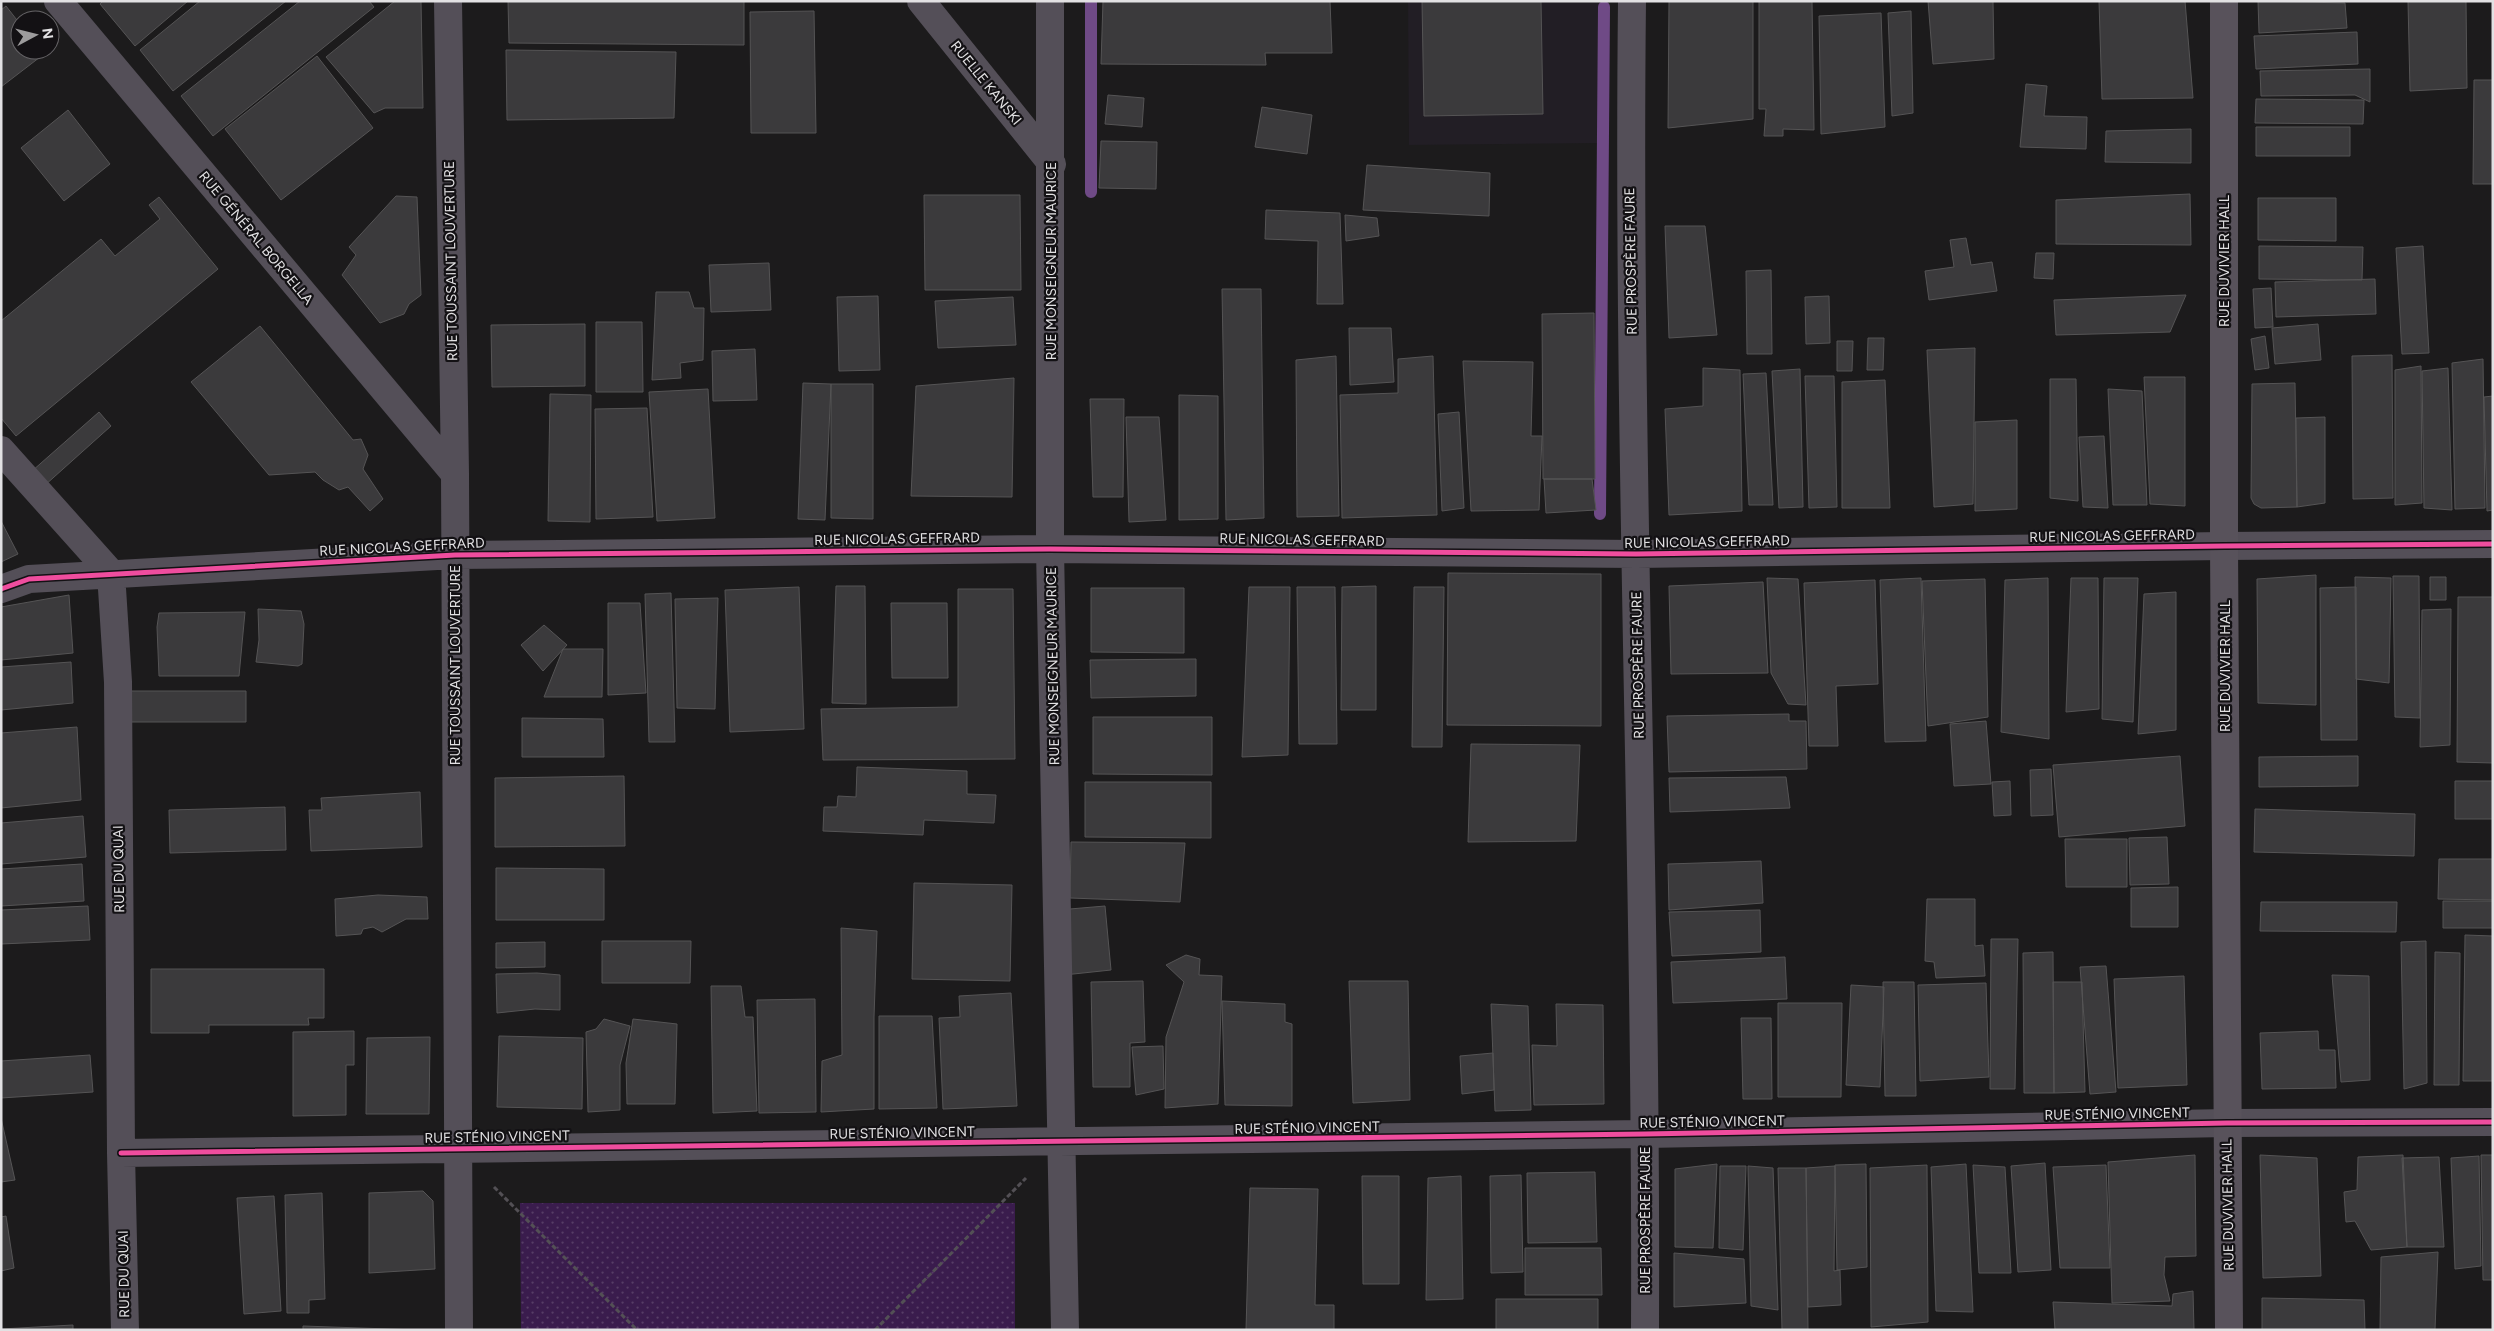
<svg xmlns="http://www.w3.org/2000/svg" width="2494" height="1331" viewBox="0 0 2494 1331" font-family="Figtree,sans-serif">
  <defs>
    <pattern id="green-dots" width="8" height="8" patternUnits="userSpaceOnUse" patternTransform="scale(1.25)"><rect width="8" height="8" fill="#3a1c4d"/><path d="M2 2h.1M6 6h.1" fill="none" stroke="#563d66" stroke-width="1.8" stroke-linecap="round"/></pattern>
  </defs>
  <rect width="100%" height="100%" fill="#1c1b1c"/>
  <path fill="#221e25" d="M1408,1H1602L1603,143L1409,145Z"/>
  <path fill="url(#green-dots)" d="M520,1203H1015V1330H521Z"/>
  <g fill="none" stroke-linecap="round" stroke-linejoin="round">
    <path stroke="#6f4a86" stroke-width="12" d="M1091,192V1
      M1600,514L1604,7"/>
  </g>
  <path fill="#3b3a3c" stroke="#555455" d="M103,1H188L135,46L100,4Z
    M200,1H286L173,91L140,50Z
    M300,1H369L374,7L213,136L181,96Z
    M395,1H421L423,108H385L374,113L326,57Z
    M508,1H744V45L509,43Z
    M1103,1H1330L1332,53H1265L1266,65L1101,64Z
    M1422,1H1541L1543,114L1424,116Z
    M1669,1H1753V119L1668,128Z
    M1759,1H1812L1814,130L1783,129V136H1764L1766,109H1759Z
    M1928,1H1993L1994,59L1933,64Z
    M2099,1H2185L2193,98L2102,99Z
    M2258,1L2345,3L2347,28L2259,33Z
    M2408,1H2466L2467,88L2410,91Z
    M6,6L20,24V50H40L44,54L1,87V10Z
    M814,11L816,133H751L750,12Z
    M1911,11L1913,113L1892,116L1888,13Z
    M1881,13L1885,127L1821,134L1819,16Z
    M2357,32L2358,64L2256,69L2254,36Z
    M506,50L676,52L674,118L507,120Z
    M317,56L373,128L281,200L225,129Z
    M2370,69V102L2355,95L2261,96L2260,71Z
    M2474,80H2493V184H2473Z
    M2026,84L2047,86L2044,116L2087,117L2086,149L2020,147Z
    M1108,95L1144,98L1142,127L1105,124Z
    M2256,99L2364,100L2363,124L2255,123Z
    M1262,107L1312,115L1307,154L1255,147Z
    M68,110L110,164L64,201L21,148Z
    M2256,127H2350V156H2256Z
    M2191,129V163L2105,162L2106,131Z
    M1101,141L1157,142L1156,189L1099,188Z
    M1367,165L1490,173L1489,216L1363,210Z
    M2190,194L2191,245L2056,244V200Z
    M924,195H1020L1021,290H925Z
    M396,196L417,197L421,295L409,304L404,314L380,323L342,275L356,255L349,247Z
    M159,197L218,269L16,436L1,418V321L101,239L115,256L160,219L149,205Z
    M2258,198H2336V241L2258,240Z
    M1266,210L1340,213L1343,304H1317L1318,241L1265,239Z
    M1345,215L1377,218L1379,236L1346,241Z
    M1665,226H1705L1717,335L1669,338Z
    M1966,238L1971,265L1992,262L1997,291L1929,300L1925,271L1954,267L1950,240Z
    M2259,246L2363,247L2362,280L2259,279Z
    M2423,246L2429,353L2402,354L2396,248Z
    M2036,253H2054L2053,279L2034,278Z
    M769,263L771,310L711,312L709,265Z
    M1771,270L1772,354H1747L1746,271Z
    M2375,279L2376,314L2276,317L2275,282Z
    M2271,288L2273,327L2255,328L2253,289Z
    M1222,289H1261L1264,518L1226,520Z
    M656,292H689L694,308H704L703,360L680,363L681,378L652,380Z
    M2186,295L2170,332L2056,335L2054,300Z
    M878,296L880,370L839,371L837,297Z
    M1829,296L1830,343L1806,344L1805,297Z
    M1013,297L1016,345L938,348L935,301Z
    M1594,313L1595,479H1543L1542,314Z
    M596,322H642L643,392H596Z
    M585,324V386L492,387L491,325Z
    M2318,324L2321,360L2275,364L2272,328Z
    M260,326L353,440L361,439L368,455L363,469L383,499L370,511L348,487L339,490L323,480L315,472L269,475L191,382Z
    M1349,328H1391L1394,382L1350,385Z
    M2265,336L2269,368L2255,370L2251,339Z
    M1868,338H1884L1883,370H1867Z
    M1837,341H1853L1852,371H1837Z
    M1975,348L1973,504L1934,507L1927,350Z
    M755,349L757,400L713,401L712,351Z
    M2392,355L2393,498L2353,499L2352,356Z
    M1336,356L1339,516L1297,517L1296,360Z
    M1433,356L1437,515L1342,518L1340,395L1398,393V359Z
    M2483,359L2485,508L2455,509L2452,363Z
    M1463,361L1533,362L1531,436H1542L1539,510L1471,511Z
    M2421,366L2422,503L2395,505V370Z
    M1703,368L1740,370L1742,511L1669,515L1665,409L1703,406Z
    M2448,368L2452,510L2424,508L2422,371Z
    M1800,369L1803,507L1779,508L1772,371Z
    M1766,373L1773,505H1749L1743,374Z
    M1805,376H1834L1837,507L1809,508Z
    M2144,377H2185V506L2150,504Z
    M1014,378L1012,497L911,496L916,386Z
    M2050,379H2076L2078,501L2050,498Z
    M1885,380L1890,508H1842V382Z
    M803,383L831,384L825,520L798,519Z
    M2295,383L2297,507L2261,508L2254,504L2251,498L2252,384Z
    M831,384H873V519L831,518Z
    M708,389L715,518L657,521L649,392Z
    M2108,389L2142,391L2147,505H2113Z
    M550,394L591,395L590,522L548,521Z
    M1179,395L1218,396V519L1179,520Z
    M2493,396V510L2487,511L2484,397Z
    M1090,399H1124L1123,497H1093Z
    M647,408L653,517L596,519L595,409Z
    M99,412L111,426L44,486L32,471Z
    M1459,412L1464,508L1442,511L1438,414Z
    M1126,417H1159L1166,520L1129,522Z
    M2325,417V503L2297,507L2296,418Z
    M2017,420V509L1975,511V422Z
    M2104,436L2108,508L2083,507L2079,437Z
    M1544,479H1592L1596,510L1546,513Z
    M1,521L18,554L1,562Z
    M1448,573L1601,574V726L1447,725Z
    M2316,575V705L2258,703L2257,579Z
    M2393,576H2419L2420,718L2395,717Z
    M2355,577L2391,578L2389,683L2356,679Z
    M2430,577H2446V600H2430Z
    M1767,578L1798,579L1806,705L1788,704L1771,673Z
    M1921,578L1926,741L1885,742L1880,580Z
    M2048,578L2049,739L2001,732L2005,580Z
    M2071,578H2098L2099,709L2066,712Z
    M2104,578H2138L2133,722L2102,719Z
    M1985,579L1988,717L1928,726L1922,581Z
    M1875,580L1878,684L1836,686L1838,746H1809L1804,583Z
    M1763,582L1768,673L1671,674L1669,586Z
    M836,586H865L866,704L832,703Z
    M1376,586V710H1341L1342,587Z
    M799,587L804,729L730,732L725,590Z
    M1249,587H1290L1288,755L1242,757Z
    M1297,587H1335L1337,744H1299Z
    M1414,587H1444L1442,747H1412Z
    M2356,587L2357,740H2321L2320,588Z
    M1091,588H1184V653L1091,652Z
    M958,589H1013L1015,759L823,760L821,709L958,707Z
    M2176,592V730L2138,734L2144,594Z
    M671,593L675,742H649L645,594Z
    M69,595L73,653L1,660V607Z
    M2458,597H2493V763L2457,762Z
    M718,598L715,709L677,708L675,599Z
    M608,603H640L646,693L608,695Z
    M891,603H947L948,678H892Z
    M258,609L301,611L304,624L302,664L298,666L256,662L259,640Z
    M2451,609L2450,745L2420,747L2422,610Z
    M245,612L239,676H159L157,627L159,613Z
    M544,625L567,645L543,671L521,645Z
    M563,649H603L602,697H544Z
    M1196,659V696L1091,698L1090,660Z
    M71,662L73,703L1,710V667Z
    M127,691H246V722H128Z
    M1789,714V721H1806L1807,769L1669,772L1667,716Z
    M1093,717H1212V775L1093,774Z
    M522,718L603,719L604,757H522Z
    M1986,721L1991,784L1954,786L1950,724Z
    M77,727L81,800L1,808V733Z
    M1471,744L1580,745L1576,841L1468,842Z
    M2180,756L2185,826L2059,837L2053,765Z
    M2358,756V786L2259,787V757Z
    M857,767L967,771V794L996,795L994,823L924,820L923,835L823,831L824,807H837L838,796L856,797Z
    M2051,769L2053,815L2031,816L2030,770Z
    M624,776L625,846L495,847V778Z
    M1786,777L1790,808L1670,812L1669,778Z
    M2010,781L2011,815L1994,816L1992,782Z
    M2455,781H2493V819H2455Z
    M1085,782H1211V838L1085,837Z
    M420,792L422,847L311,851L309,810H322L321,798Z
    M285,807L286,850L170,853L169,810Z
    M2255,809L2415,814L2414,856L2254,852Z
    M83,816L86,857L1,864V823Z
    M2167,837L2169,884L2130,885L2129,838Z
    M2065,839H2127V887H2066Z
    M1071,842L1185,843L1180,902L1070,898Z
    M2439,859H2493V900L2438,899Z
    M1761,861L1763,903L1669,910L1668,864Z
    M82,864L84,901L1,906V869Z
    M496,868L604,869V920H496Z
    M914,883L1012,885L1010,981L912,979Z
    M2178,887V927H2131V888Z
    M378,895L427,897L428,919H406L382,932L373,927L363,929L361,934L336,936L335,899Z
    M1927,899H1975V946L1983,945L1985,976L1936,978L1934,962L1925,961Z
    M2443,901H2493V928H2443Z
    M2261,902H2397L2396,932L2260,931Z
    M88,906L90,940L1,944V910Z
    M1105,906L1111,970L1064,975L1058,910Z
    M1760,910L1761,952L1672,956L1669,912Z
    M841,928L877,931L874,1017V1109L821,1112L822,1061L842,1055Z
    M2465,935L2493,936V1081H2463Z
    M1991,939H2018L2015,1089H1990Z
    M602,941H691L690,983H602Z
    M2426,941L2427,1083L2404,1089L2401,942Z
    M545,942V967L496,968V943Z
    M2053,952L2054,1093H2024L2023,953Z
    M2435,952L2460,953L2459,1085H2434Z
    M1186,955L1200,959L1199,975L1222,976L1218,1104L1165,1108L1166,1037L1184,982L1166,965Z
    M1785,957L1787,999L1673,1003L1671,962Z
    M2106,966L2116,1092L2090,1094L2080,967Z
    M151,969H324V1018H308L309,1025H209V1033H151Z
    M537,973L560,975V1010L535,1009L497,1013L496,974Z
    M2332,975L2369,976L2370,1080L2341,1082Z
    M2184,976L2187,1085L2118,1088L2114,979Z
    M1143,981L1145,1042L1130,1043V1087H1093L1091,982Z
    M1349,981H1408L1410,1100L1353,1103Z
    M1883,982H1914L1916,1096H1885Z
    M2053,982H2082L2085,1092L2054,1093Z
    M1986,983L1989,1077L1920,1081L1918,985Z
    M1851,985L1884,987L1880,1087L1846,1085Z
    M711,986H741L745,1017H753L757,1111L713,1113Z
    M1011,993L1017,1106L943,1109L939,1018L960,1017L959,996Z
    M815,999L816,1112L759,1113L757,1000Z
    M1222,1001L1285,1004V1022L1292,1024V1106L1225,1105Z
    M1778,1003H1842L1841,1097H1778Z
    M1491,1004L1528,1006L1531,1110L1495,1111Z
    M1556,1004L1603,1005L1604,1104L1534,1105L1532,1045L1557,1046Z
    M879,1016H932L937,1108L879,1109Z
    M1741,1018H1771L1772,1099H1743Z
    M604,1019L630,1026L620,1065V1110L588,1112L586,1032L596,1029Z
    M633,1019L677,1024L675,1104H627L626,1063Z
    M354,1031V1065H346V1115L293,1116V1032Z
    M2318,1031L2319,1050H2335L2336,1088L2262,1089L2260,1033Z
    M499,1036L583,1038L582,1109L497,1107Z
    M430,1037L429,1114H366L367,1038Z
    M1163,1046L1164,1089L1136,1095L1132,1047Z
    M1493,1053L1494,1090L1462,1094L1460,1056Z
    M90,1055L93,1092L1,1098V1061Z
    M1,1118L15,1180L1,1182Z
    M2195,1155L2196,1256L2165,1257L2164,1275L2170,1301L2112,1303L2108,1162Z
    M2260,1155L2317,1158L2321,1276L2263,1278Z
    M2403,1155L2407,1247L2371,1250L2355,1221L2346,1222L2344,1192L2357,1190L2358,1157Z
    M2481,1155H2493V1280H2483Z
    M2479,1156L2481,1266L2455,1269L2451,1158Z
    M2439,1157L2444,1247H2407L2402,1158Z
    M2045,1163L2051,1270L2018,1272L2011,1166Z
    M1717,1164L1713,1248L1675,1247V1169Z
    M1866,1164L1867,1267L1837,1270L1835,1165Z
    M1966,1164L1973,1312L1936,1311L1931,1167Z
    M1927,1165L1928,1322L1871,1327L1870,1168Z
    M1973,1165L2005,1167L2011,1273H1979Z
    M2106,1165L2110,1268H2060L2053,1167Z
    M1720,1166H1746L1743,1250L1719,1248Z
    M1748,1166L1773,1168L1778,1310L1751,1306Z
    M1835,1166L1834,1271L1840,1270L1841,1305L1808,1307L1806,1168Z
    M1778,1168H1806L1808,1330H1782Z
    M1595,1172L1597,1242L1528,1243L1527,1173Z
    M1521,1175L1523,1272L1491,1273L1490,1176Z
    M1362,1176H1399V1284H1363Z
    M1461,1176L1463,1299L1426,1300L1428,1178Z
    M1250,1188L1318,1189L1315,1305H1334V1330H1246Z
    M423,1191L433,1201L435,1269L369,1273V1193Z
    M322,1193L325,1299L309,1300V1313H287L285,1195Z
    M274,1196L281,1311L244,1314L237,1198Z
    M6,1216L14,1268L1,1271V1217Z
    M1525,1248H1601L1602,1295H1525Z
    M2438,1252L2435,1330H2380L2381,1257Z
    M1674,1253L1744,1259L1746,1303L1674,1307Z
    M2193,1291L2194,1330H2055L2053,1302L2172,1306L2173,1294Z
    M2262,1298L2364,1300L2365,1330H2262Z
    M1496,1299H1598V1330H1496Z
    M73,1325V1330H1V1329Z
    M303,1326L418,1330H303Z"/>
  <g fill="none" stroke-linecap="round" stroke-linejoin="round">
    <path stroke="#535055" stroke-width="3" stroke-dasharray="5 2.5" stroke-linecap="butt" d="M494,1187L637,1330
      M875,1330L1026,1178"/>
    <path stroke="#544f58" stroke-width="28" d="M58,1L455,474
      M448,1L455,474L459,1330
      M921,1L1052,164
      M1050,1V549L1065,1330
      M1632,1C1627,444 1647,887 1645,1330
      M1,450L111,573L118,682L121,1153L125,1330
      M1,589L29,579L455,555L1050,549L1636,554L2224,546L2493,544
      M121,1153L1645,1134L2227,1123L2493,1122"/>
    <path stroke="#58525b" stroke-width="28" d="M2224,1V546L2229,1330"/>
    <defs>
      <path id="cycleway" d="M1,589L29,579L455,555L1050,549L1636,554L2224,546L2493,544
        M121,1153L1645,1134L2227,1123L2493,1122"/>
    </defs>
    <use href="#cycleway" stroke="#131114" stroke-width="8"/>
    <use href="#cycleway" stroke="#ef4d9e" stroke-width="5"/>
  </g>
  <g text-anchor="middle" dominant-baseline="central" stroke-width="4.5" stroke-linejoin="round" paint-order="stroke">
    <g font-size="14" fill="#e2e1e3" stroke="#131114">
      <text transform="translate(986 83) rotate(51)">RUELLE KANSKI</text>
      <text transform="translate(256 238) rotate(50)">RUE GÉNÉRAL BORGELLA</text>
      <text transform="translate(451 261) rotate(-91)">RUE TOUSSAINT LOUVERTURE</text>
      <text transform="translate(1051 261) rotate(-90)">RUE MONSEIGNEUR MAURICE</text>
      <text transform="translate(1631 261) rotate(-91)">RUE PROSPÈRE FAURE</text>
      <text transform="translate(2224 261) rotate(-90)">RUE DUVIVIER HALL</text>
      <text transform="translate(2112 536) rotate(-1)">RUE NICOLAS GEFFRARD</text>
      <text transform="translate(897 539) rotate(-1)">RUE NICOLAS GEFFRARD</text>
      <text transform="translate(1302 540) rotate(1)">RUE NICOLAS GEFFRARD</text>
      <text transform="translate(1707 542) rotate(-1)">RUE NICOLAS GEFFRARD</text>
      <text transform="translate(402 547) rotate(-3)">RUE NICOLAS GEFFRARD</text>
      <text transform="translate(455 665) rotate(-90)">RUE TOUSSAINT LOUVERTURE</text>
      <text transform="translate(1638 665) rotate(-91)">RUE PROSPÈRE FAURE</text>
      <text transform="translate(1053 666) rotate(-91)">RUE MONSEIGNEUR MAURICE</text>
      <text transform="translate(2225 666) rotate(-90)">RUE DUVIVIER HALL</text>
      <text transform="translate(119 869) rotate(-91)">RUE DU QUAI</text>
      <text transform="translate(2117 1114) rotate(-1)">RUE STÉNIO VINCENT</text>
      <text transform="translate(1712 1122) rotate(-1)">RUE STÉNIO VINCENT</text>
      <text transform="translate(1307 1128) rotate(-1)">RUE STÉNIO VINCENT</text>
      <text transform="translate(902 1133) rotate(-1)">RUE STÉNIO VINCENT</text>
      <text transform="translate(497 1137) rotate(-1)">RUE STÉNIO VINCENT</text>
      <text transform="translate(2228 1205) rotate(-91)">RUE DUVIVIER HALL</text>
      <text transform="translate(1645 1220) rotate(-90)">RUE PROSPÈRE FAURE</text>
      <text transform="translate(124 1274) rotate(-91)">RUE DU QUAI</text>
    </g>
  </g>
  <rect width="2494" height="1331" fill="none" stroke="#e2e1e3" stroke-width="5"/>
  <g transform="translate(35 35) rotate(83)"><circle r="24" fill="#131114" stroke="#666467"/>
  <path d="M0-4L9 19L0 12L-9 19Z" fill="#9d9c9d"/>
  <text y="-8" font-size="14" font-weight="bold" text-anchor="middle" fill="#e2e1e3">N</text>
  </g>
</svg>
